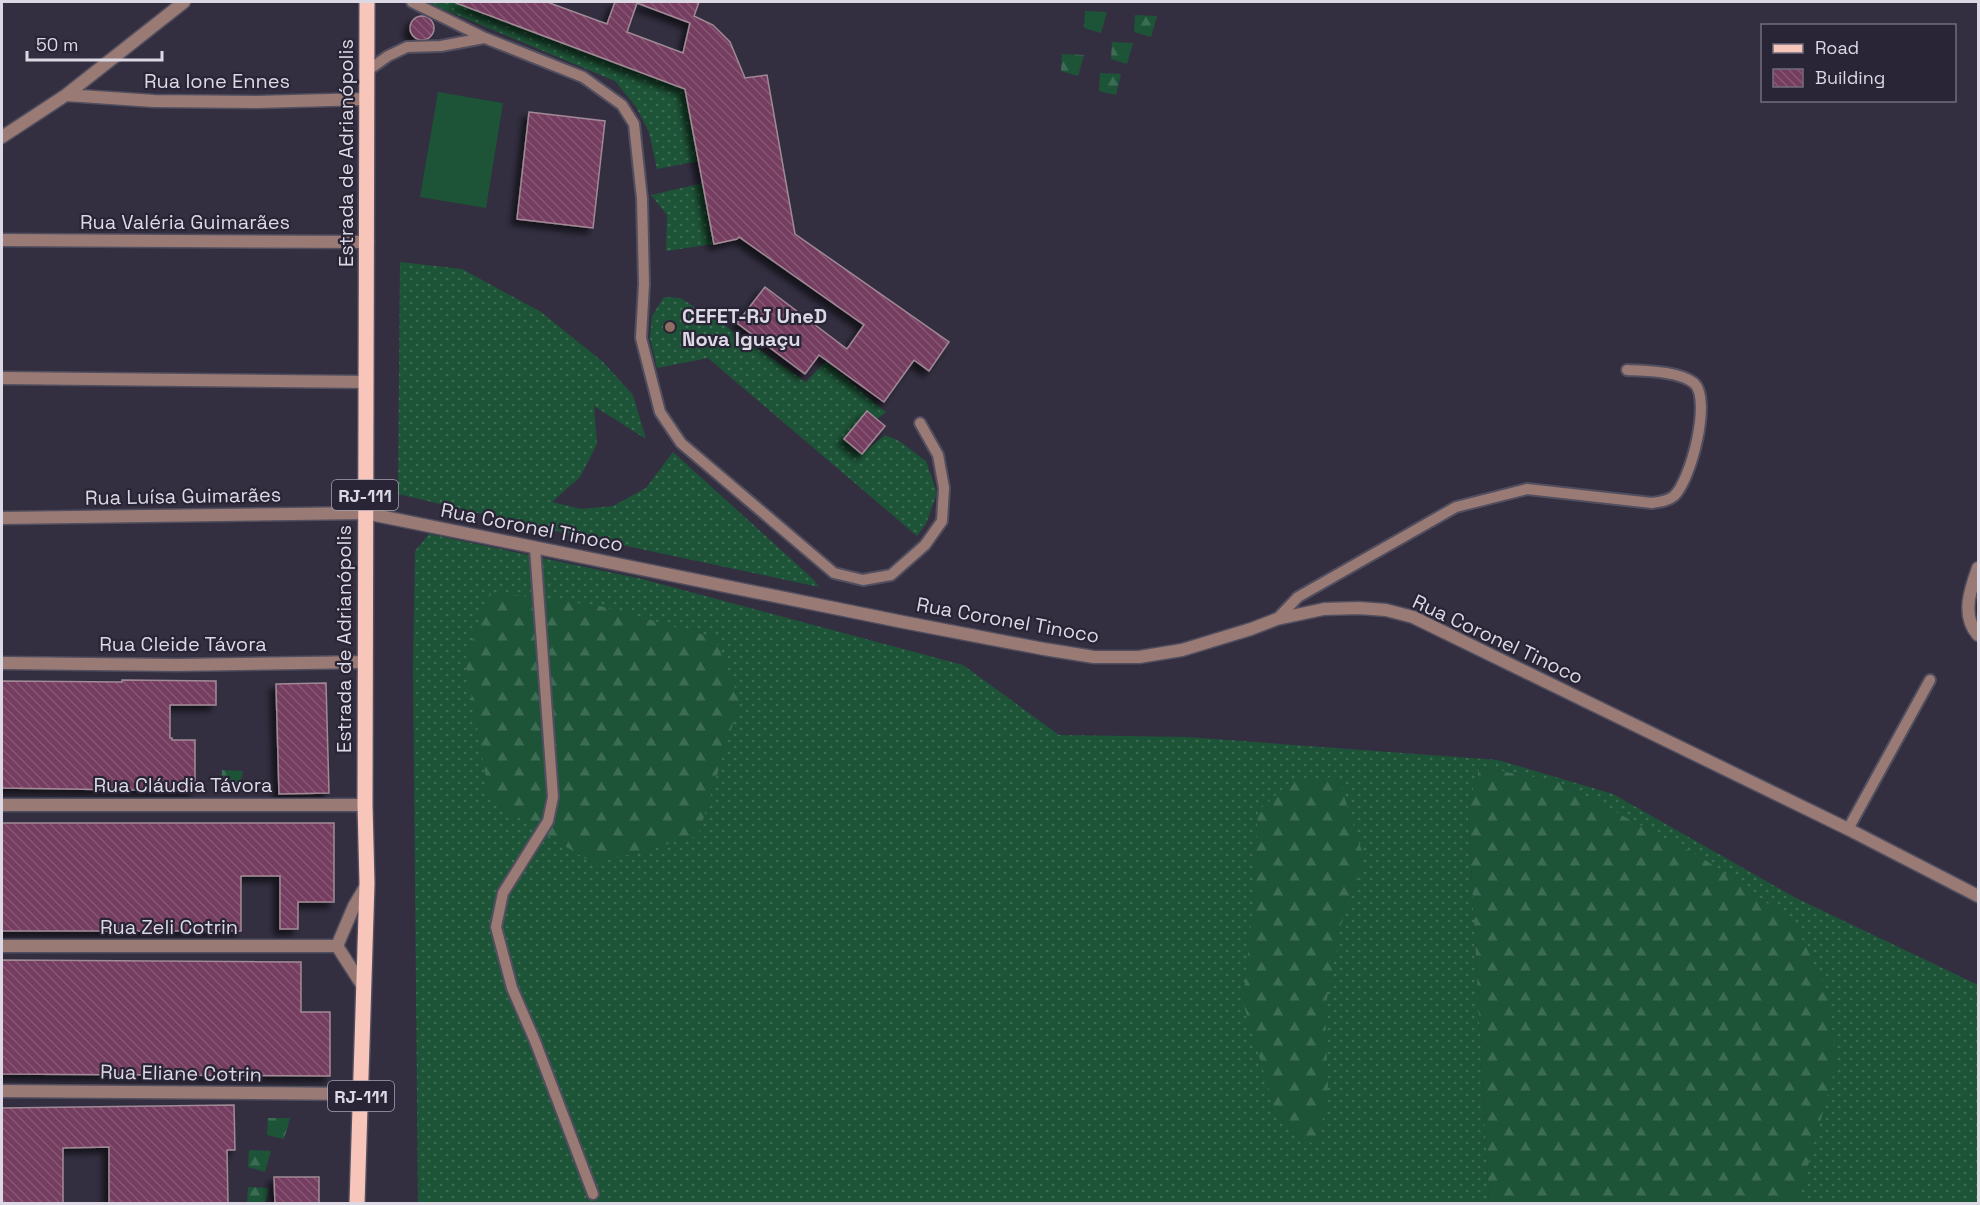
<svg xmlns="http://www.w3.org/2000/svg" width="1980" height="1205" viewBox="0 0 1980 1205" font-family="'Space Grotesk',sans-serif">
  <defs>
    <pattern id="grass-dots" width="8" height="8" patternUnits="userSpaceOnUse" patternTransform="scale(1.5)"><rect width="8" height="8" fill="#1d5437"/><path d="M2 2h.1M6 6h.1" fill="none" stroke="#3d6c54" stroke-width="1.8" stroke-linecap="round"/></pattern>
    <pattern id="forest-firs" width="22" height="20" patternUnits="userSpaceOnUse" patternTransform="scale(1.5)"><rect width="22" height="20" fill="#1d5437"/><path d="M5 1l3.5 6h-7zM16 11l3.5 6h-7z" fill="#3d6c54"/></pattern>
    <pattern id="building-back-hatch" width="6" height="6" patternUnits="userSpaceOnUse" patternTransform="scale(1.5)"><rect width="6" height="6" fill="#743d5e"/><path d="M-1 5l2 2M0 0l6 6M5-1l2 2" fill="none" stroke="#875875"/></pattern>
    <filter id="shadow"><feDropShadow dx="-5.5" dy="5.5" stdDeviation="3" flood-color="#0009"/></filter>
  </defs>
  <rect width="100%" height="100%" fill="#332f41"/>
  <path fill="url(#grass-dots)" d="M426,2H453L685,85L699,161L657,169L649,132L636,107L615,81Z
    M703,183L714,244L666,251L667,215L651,195Z
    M400,262L462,269L541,312L603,362L633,395L646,439L594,406L597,444L580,477L552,502L581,509L613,506L646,488L673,452L813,579L819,587L537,527L398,494Z
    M664,297L680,298L727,327L806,382L826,361L886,412L877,419L868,412L845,440L862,454L885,435L899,441L926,461L937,493L926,524L917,536L708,358L657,368L650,338L652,316Z
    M429,534L642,579L963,665L1059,735L1187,737L1498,760L1613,794L1796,898L1978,985V1203H1799L1795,923L1703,859L1559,782L1480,767L1468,808L1489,1203H418L413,666L415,551Z"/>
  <path fill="url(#forest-firs)" d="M1085,11L1107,12L1101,33L1084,28Z
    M1135,15L1157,16L1151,37L1134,32Z
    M1112,42L1133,43L1127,64L1111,59Z
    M1062,54L1084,55L1078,76L1061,71Z
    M1100,73L1121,74L1116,95L1099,91Z
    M490,592L600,606L715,638L740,701L698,836L594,864L490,800L465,660Z
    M1480,767L1559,782L1704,859L1795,923L1827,992L1837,1061L1799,1198V1203H1489L1468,808Z
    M222,770L243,771L238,792L221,788Z
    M1338,777L1364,858L1341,924L1325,1009L1328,1089L1318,1148L1277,1117L1243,1002L1252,915L1258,811L1294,779Z
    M268,1118H290L284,1139L267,1135Z
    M249,1150L271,1151L265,1172L248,1167Z
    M248,1187L269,1188L265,1203H247Z"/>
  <path fill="#1d5437" d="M438,92L503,103L486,208L420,197Z"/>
  <path fill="url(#building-back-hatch)" stroke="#a18a96" stroke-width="1.5" fill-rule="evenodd" filter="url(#shadow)" d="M456,2H547L607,24L615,2H699L694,16L713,25L730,42L745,78L767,75L795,234L949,342L929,371L914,360L884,402L819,355L805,374L737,323L765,287L847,349L864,325L739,237L737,239L714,244L685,89L456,3ZM637,3L690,23L683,53L627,32Z
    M410 28a12 12 0 1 1 24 0a12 12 0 1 1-24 0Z
    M529,112L605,121L593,228L517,219Z
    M867,411L885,426L862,454L844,439Z
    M122,680L216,681V705H170V738H172V740H195V791L2,788V681L122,682Z
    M326,683L329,793L279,794L276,684Z
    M2,823H334V902H298V929H280V876H241V931H2Z
    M2,960L301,962V1012H330V1076L2,1074Z
    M234,1105L235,1150H227L228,1203H109V1147L63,1148V1203H2V1108Z
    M274,1177H319V1203H275Z"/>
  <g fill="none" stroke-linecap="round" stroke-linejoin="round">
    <defs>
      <path id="service" d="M412,2L485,38L583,77L622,105L634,124L642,199L644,284L641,338L660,412L681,443L834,573L863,580L891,575L925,545L942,521L944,488L938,455L920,423
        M367,71L388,56L407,47L441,46L484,38
        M535,548L553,797L548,821L503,893L496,927L512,988L535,1041L593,1194
        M1277,619L1298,597L1456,507L1527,489L1652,503C1660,502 1668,501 1674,496C1691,480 1712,399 1694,383C1679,371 1645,371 1627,370
        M1848,829L1930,680"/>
      <path id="minor" d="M66,95L154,101L257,102L367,99
        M2,137L66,95L184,2
        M2,240L368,242
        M2,378L367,382
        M2,518L365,513L903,622L1044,649L1094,657H1139L1182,650L1251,629L1277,619L1324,609L1359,608L1386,610L1413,617L1848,829L1978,896
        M1978,568C1970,590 1961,616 1978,635
        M2,663L177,665L365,662
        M2,805H365
        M2,946H337
        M364,988L337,946L354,906L367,884
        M2,1091L361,1094"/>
      <path id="primary" d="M357,1204L367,883L365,805L367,2"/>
    </defs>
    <use href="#service" stroke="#514e5f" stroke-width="14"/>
    <use href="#minor" stroke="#514e5f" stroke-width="15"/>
    <use href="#primary" stroke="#514e5f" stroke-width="18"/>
    <use href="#service" stroke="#997a74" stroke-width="10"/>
    <use href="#minor" stroke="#997a74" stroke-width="12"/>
    <use href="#primary" stroke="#f8c5bb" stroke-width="15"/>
  </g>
  <circle fill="#8d6e63" stroke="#292536" stroke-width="2" cx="670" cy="327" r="6"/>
  <g text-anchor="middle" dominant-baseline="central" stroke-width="4.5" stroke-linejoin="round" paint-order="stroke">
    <g fill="#292536" stroke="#a6a3b0" stroke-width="1.5">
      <rect x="332" y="480" width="66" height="30" rx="4.5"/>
      <rect x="328" y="1081" width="66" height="30" rx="4.5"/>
    </g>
    <g font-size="18" font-weight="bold" fill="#dcd9e5">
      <text x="365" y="495">RJ-111</text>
      <text x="361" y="1096">RJ-111</text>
    </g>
    <g font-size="20" fill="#dcd9e5" stroke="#292536">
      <text x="217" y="81">Rua Ione Ennes</text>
      <text transform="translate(346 153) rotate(-90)">Estrada de Adrianópolis</text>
      <text x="185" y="222">Rua Valéria Guimarães</text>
      <text transform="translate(183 496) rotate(-1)">Rua Luísa Guimarães</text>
      <text transform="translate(532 527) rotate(11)">Rua Coronel Tinoco</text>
      <text transform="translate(1008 620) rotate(10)">Rua Coronel Tinoco</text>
      <text transform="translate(344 639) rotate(-90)">Estrada de Adrianópolis</text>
      <text transform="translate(1498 639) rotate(25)">Rua Coronel Tinoco</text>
      <text x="183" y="644">Rua Cleide Távora</text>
      <text x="183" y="785">Rua Cláudia Távora</text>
      <text x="169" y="927">Rua Zeli Cotrin</text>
      <text transform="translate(181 1073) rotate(1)">Rua Eliane Cotrin</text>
    </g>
    <g font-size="20" font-weight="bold" fill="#dcd9e5" stroke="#292536" text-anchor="start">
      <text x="682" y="316">CEFET-RJ UneD<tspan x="682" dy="23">Nova Iguaçu</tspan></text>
    </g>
  </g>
  <rect width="1980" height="1205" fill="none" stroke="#dcd9e5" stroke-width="6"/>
  <rect x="1761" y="24" width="195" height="78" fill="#292536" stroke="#716d7c" stroke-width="1.5"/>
  <rect x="1773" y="44" width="30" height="9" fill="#f8c5bb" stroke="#716d7c" stroke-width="1.5"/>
  <text x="1815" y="54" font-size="18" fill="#dcd9e5">Road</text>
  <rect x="1773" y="69" width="30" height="18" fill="url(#building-back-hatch)" stroke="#716d7c" stroke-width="1.5"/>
  <text x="1815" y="84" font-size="18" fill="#dcd9e5">Building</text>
  <path d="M27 51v9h135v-9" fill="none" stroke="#dcd9e5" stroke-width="3"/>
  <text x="36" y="51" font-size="18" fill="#dcd9e5" stroke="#292536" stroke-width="4.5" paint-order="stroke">50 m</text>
</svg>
